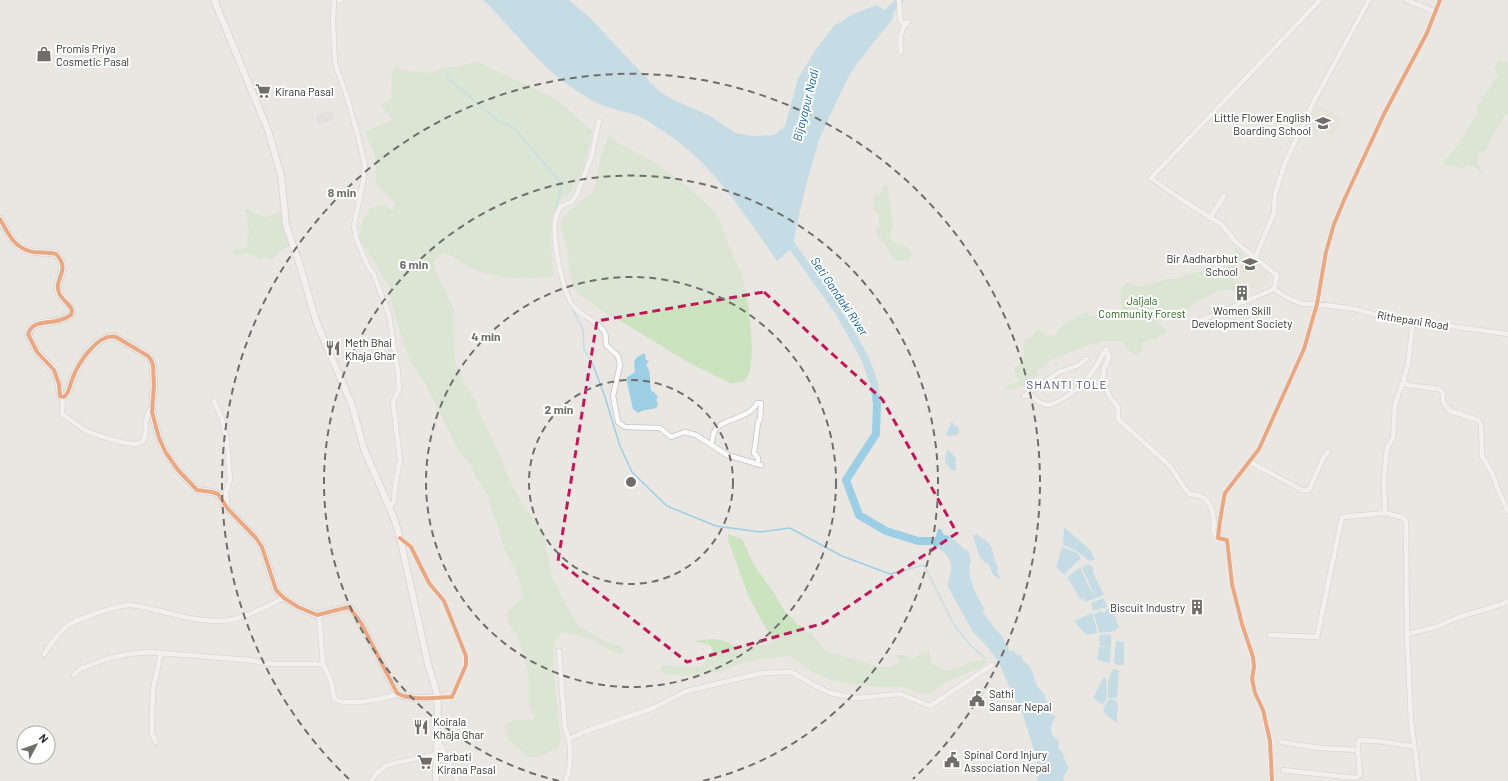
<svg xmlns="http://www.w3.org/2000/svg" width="1508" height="781" viewBox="0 0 1508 781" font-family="Barlow,sans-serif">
  <rect width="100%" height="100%" fill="#eae7e3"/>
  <path fill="#dbd8da" d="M331,110L335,119L317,125L316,116Z"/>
  <path fill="#e4dfd2" d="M1316,104L1343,118L1334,135L1319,128L1316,136L1303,131Z
    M1246,255L1270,273L1260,289L1238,287L1235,277Z"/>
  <path fill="#cbe3bf" d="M476,61L556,99L593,131L585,164L571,193L558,202L550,235L554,277C533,278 512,280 492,275C476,272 458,261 445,252L435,260L434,263L436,272L454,310L455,363L461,372L465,385L476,401L479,411L497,450L512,485L524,507L542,530L545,536L547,554L552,577L565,604L579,626L603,640L620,646L625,649L626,651L621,654L608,649L595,641L578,635L566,633L561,634L554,643L553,666L561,741L557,748L544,755L536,757H528L509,741L504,726L515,719L533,720L534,717L529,705V682L527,668L517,635L509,625L507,613L523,596L516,571L504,548L497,523L490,505L489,498L477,479L470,464L458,449L425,383L411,362L403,342L392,304L389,286L359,238L362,223L369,209L385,204L393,211L395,203L376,184V158L365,132L393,120L381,105L391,100L392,71L397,66L402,70L431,73L448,67H458Z
    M1497,61L1508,62V115H1505C1499,127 1490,136 1487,149L1479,153C1475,162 1479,167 1485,174L1481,173L1474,166L1468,165L1463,169L1458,167L1444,165L1443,162L1456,148L1472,122L1478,112L1476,104L1482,102L1481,97L1491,88L1493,82L1498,75L1495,68Z
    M608,136C615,141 622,145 629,149C637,153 646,157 653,162C674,175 698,193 714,212C723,223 725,236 730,248C733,258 739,266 742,276C748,293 759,369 745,380C741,383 735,383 730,383L689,363L629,326L602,311L579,294L574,288L569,273L568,252L560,224L568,211L590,194L595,188L600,159Z
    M887,180L890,206L893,220L890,238L898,245H904L910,250L912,254L910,258C894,264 893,260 887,248C885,244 883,243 882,239L878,237L876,230L880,226L878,223L879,214L876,212H874L873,207L874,197L880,194L882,191V188L885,186Z
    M245,209H249L250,211L266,217L270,216L280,211L289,246L277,254L272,260L264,256L262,259L245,253L238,255L234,254L231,250C240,249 246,251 248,242L246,240L249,233Z
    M1236,248L1244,255L1234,277L1236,287L1234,291L1225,289L1218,291L1194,303L1188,310L1160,316L1156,322L1162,325L1167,332L1154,340L1152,339L1142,343L1141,354L1135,355L1125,347L1121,341H1102L1095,344L1089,345L1051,360L1042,368L1036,371L1039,375L1031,379L1028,384C1021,386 1015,389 1007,390L1004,386L1018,382L1013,367L1018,366C1024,360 1026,355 1023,347L1025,339L1031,337L1038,329L1047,336L1056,334L1061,326L1088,311L1089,316H1101L1122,310C1120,299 1118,292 1126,282L1138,286L1152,284L1166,279H1175L1188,274L1227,267L1232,261L1230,257Z
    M728,534L742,539L754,565L776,596L784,610L797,624L812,634L825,650L845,657L861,661L879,667H890L901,662L895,655H908L909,661L918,655L929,651L932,663C936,665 943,670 947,670C962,671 972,656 988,662L980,668L945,682L927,695L902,687H878L833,681L811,671L791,656C776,658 760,658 745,662C738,664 731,668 724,670C703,676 681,678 660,672L661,665L701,667L713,649L709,645L695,641C715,638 721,638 738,648C751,645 763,646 775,643L761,620L748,595L728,540Z"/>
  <path fill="#9ccee6" d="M483,0H569L590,18L658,90L670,98L710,116L736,133L752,136L774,135L785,126L798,78L817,48L834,26L853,14L877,5L894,16L892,20L862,57L849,76L833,109L819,140L805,189L792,248L777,261C744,214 712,161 661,130C654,125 646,119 638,116C625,111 611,110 597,103C586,97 574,89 564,82C533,59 511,26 483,0Z
    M645,353L646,360L649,361L646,365C652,372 649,382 651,391L654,392L658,397L656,400L658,403L657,407C651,411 645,408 638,413L633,409L626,378L635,372L634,361L637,357Z
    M952,421L954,425L959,428V433L957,435L949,436L946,434Z
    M948,449L956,458V470L952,471L945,462L946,453Z
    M1064,527L1091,551L1095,560L1089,561L1077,551L1063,545Z
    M938,529H941L944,535C953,535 960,548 968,551L971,561C965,574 977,597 984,608L983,612L993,626L1001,635L1005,642V646H1008L1009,651H1014L1018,656L1021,654L1023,661L1030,666L1037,686L1045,695L1046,702H1048C1051,706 1052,709 1050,714L1052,716L1054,714L1055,717L1051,727L1052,731L1051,733L1060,743L1058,744L1059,749C1065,752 1063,762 1069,767L1068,770L1063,777L1064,781H1037L1039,767L1023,715L1008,684L998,661L986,645L973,632L948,587C947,581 950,577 951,571C953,558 944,550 933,547Z
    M977,534C981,538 987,541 990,545C995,551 992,559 998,567L997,571L1000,577L999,580L992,573L989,565L980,558L973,536Z
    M1062,547L1077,553L1081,558L1064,575L1056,567Z
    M1088,564L1093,567V572L1104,595L1096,598L1082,568Z
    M1080,567L1087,583L1096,598L1085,602L1083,598L1080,600L1077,593L1067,577Z
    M1104,598L1107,607L1093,611L1091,603Z
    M1109,607H1112L1119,627L1115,631L1102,633L1099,632L1094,614L1101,611L1104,613Z
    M1092,613L1096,626L1097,633L1086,635L1074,621Z
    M1111,634V647L1100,646L1099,635Z
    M1116,641L1124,642V665H1116L1114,661Z
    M1099,647H1111L1110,663L1097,660Z
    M1115,669L1119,671L1117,698H1108V682L1112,670Z
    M1103,678H1106L1107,697L1103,705L1093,698Z
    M1110,699L1115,700L1118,704L1117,713V723L1106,715L1103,709L1108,700Z"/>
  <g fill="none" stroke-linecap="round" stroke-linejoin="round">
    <path stroke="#9ccee6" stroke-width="1.5" d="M446,77L496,119L514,128L562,184L554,217
      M572,308L583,329L584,349L593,365L605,397L620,446L632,472L667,506L716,526L760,532L790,528L842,556L890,574L924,565L954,625L971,646L985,658"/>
    <path stroke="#9ccee6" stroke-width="8" d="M880,18L888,13L900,0
      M787,239L839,312L865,358L874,383L877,404L876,434L846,480L859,515L886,531L918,541H944"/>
    <defs>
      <path id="minor" d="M334,0L333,22L335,64L346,94L358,136L365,165L363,182L354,225L356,238L367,264L374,275L389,315L398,372L399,389L393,402L400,460L395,487L394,501L389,508
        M339,0L340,1
        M899,0C900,7 899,12 900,20L903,23L908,22L907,24L903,27L900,39L901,52
        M1369,0L1314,101L1285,163L1275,194L1274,213L1255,258L1277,275L1274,289L1286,297L1302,304H1317L1355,309L1384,317L1508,334
        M1406,0L1436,12
        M599,121L591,158L576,196L571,202L561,206C559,209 557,213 556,217C551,235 562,292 574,307C582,317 599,321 605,333C606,336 606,341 606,345L618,356L620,365L613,396L618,422L625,427L660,428L671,437L685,432L696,435L727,455L761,465
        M1210,218L1224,196
        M1255,258L1236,242L1222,225L1178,197L1151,178L1320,0
        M1413,321L1408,364L1403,382L1407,385L1439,389L1443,393V402L1450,411L1478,420L1481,424L1482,456L1492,473L1499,492L1508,512
        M1197,322L1274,289
        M1403,382L1395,404L1393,438L1387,448L1384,479L1385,513L1401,517L1406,521L1407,634L1411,721L1419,781
        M1024,396H1032C1036,400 1041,405 1048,405C1058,404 1078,389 1085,382C1094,372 1099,360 1106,349L1109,358L1104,368L1103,378L1109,396L1118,407V419L1169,465L1189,494C1195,495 1201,495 1205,499C1213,506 1215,521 1213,531L1218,538
        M1024,396L1059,372L1079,365L1086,359
        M63,397L62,414C70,419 77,425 85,430C93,434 135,449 142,442C147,436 145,428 146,421C147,416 149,411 152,407
        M214,401L222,419L227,441L230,480L226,492L227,507
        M711,444C713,440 713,435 714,432C721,417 748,421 757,403H761L760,419L758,423L754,453L758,458V462L755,464
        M1250,462L1302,490H1309L1323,458L1328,452
        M400,538L411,547L429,583L444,601L466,656V665L452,697H438
        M1407,634L1436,627L1456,618L1503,604L1508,600
        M1269,635L1317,637L1342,517L1385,513
        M559,651L565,728C566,732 569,736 569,740C571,749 571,773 565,781
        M44,654C50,645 58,633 67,626C77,619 120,604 131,605C160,609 188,621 218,621C241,621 264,607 284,598
        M323,664L331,681L334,698C344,708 386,698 399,694
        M74,675L80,669L109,658L129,654L149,652L248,660L272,664H323L319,616
        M569,739L584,732L653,708L687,691L762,673L791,672L810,683L830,693L856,698L900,694L930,706L992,665
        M438,740L458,781
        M156,742L152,734V718L153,689L161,653
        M1281,742L1320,748L1358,750V742L1360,740L1378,741L1411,746L1414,744
        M1283,770L1356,778L1360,775L1358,750
        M371,781L376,774L387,765L437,754
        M1272,781L1270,741L1263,710L1255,693L1252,679L1254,667L1253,657L1242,624L1232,584L1227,540L1218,538C1219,523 1222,508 1225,493L1259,449L1304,349L1317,304L1326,252L1334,224L1345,198L1384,114L1427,33L1440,0"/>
      <path id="tertiary" d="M0,219C9,235 14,248 33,252C41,253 48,252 56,254C72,271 53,278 59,293C62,300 69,303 72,310L71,315C65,319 55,322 49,322C39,324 32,323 28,334L37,352L54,370L59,384L60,396L64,397C70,392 70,384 73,377C79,362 98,333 116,337L148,356L151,360L153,365L154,385L152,412L159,438L166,453L178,470L197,490L212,492L218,494L228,509L256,538L262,547L276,590L284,598L298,607L317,615L349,607L361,623L397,693C410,700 423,698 438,697"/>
      <path id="secondary" d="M214,0L268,130L281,175L286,225L301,269L316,321L352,405L364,449L394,518L400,538L428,664L438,697L436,781"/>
    </defs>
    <use href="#minor" stroke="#c4c3c3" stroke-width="6"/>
    <use href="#tertiary" stroke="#c4c3c3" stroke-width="8"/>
    <use href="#secondary" stroke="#c4c3c3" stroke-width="8"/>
    <use href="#minor" stroke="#fcfbfb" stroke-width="4.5"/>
    <use href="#tertiary" stroke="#fcfbfb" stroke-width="5.5"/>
    <use href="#secondary" stroke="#fcfbfb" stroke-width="6"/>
    <defs>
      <path id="cycleway" d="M0,219C9,235 14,248 33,252C41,253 48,252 56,254C72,271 53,278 59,293C62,300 69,303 72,310L71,315C65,319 55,322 49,322C39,324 32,323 28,334L37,352L54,370L59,384L60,396L64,397C70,392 70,384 73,377C79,362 98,333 116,337L148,356L151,360L153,365L154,385L152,412L159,438L166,453L178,470L197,490L212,492L218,494L228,509L256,538L262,547L276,590L284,598L298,607L317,615L349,607L361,623L397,693C413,702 434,697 452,697L466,665V656L444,601L429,583L411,547L400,538
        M1272,781L1270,741L1263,710L1255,693L1252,679L1254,667L1253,657L1242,624L1232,584L1227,540L1218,538C1219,523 1222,508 1225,493L1259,449L1304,349L1317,304L1326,252L1334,224L1345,198L1384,114L1427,33L1440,0"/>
    </defs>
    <use href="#cycleway" stroke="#fff" stroke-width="6"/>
    <use href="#cycleway" stroke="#e8590c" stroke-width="4"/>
  </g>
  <path d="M0 0H1508V781H0ZM764,292L882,399L957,533L824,623L687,662L558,561L597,321Z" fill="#eae7e3" fill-opacity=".55" fill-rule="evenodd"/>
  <path fill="none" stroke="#c2185b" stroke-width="3" stroke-dasharray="8 5" stroke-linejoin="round" d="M764,292L882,399L957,533L824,623L687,662L558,561L597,321Z"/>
  <g fill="none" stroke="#6f6e6d" stroke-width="2" stroke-dasharray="7 5">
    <circle cx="631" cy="482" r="102"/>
    <circle cx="631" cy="482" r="205"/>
    <path d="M559 781A307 307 0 1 1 703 781"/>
    <path d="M349 779A409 409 0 1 1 913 779"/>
  </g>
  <defs>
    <symbol id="shop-bare" viewBox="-9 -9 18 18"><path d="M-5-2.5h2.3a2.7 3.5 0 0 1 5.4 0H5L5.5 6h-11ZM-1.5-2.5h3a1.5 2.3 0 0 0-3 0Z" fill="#6f6e6d" stroke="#fff" stroke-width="2.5" paint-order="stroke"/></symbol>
    <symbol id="supermarket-bare" viewBox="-9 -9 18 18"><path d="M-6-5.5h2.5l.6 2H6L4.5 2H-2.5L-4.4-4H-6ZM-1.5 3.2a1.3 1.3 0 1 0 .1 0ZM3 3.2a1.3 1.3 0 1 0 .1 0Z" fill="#6f6e6d" stroke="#fff" stroke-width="2.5" paint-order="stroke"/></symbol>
    <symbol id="school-bare" viewBox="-9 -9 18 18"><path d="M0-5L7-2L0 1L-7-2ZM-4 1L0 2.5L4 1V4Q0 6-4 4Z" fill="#6f6e6d" stroke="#fff" stroke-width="2.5" paint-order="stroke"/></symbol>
    <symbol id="building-bare" viewBox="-9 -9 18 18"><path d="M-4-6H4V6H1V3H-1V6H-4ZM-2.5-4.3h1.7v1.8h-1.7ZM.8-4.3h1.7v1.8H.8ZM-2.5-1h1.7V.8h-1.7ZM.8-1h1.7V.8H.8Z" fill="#6f6e6d" stroke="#fff" stroke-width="2.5" paint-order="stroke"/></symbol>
    <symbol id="restaurant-bare" viewBox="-9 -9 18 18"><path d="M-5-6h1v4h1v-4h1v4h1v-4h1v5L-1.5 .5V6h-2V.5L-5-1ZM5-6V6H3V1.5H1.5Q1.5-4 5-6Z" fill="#6f6e6d" stroke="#fff" stroke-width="2.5" paint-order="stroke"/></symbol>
    <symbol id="civic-bare" viewBox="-9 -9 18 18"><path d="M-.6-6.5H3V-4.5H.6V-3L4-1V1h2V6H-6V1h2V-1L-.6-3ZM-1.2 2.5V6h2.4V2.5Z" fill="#6f6e6d" stroke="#fff" stroke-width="2.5" paint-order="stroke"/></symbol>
  </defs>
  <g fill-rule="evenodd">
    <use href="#shop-bare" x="33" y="43" width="22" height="22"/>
    <use href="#supermarket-bare" x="252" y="80" width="22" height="22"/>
    <use href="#school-bare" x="1312" y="112" width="22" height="22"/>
    <use href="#school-bare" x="1239" y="253" width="22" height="22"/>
    <use href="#building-bare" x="1231" y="282" width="22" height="22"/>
    <use href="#restaurant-bare" x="322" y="337" width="22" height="22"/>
    <use href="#building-bare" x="1186" y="596" width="22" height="22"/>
    <use href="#civic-bare" x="966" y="688" width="22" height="22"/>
    <use href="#restaurant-bare" x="410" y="716" width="22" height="22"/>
    <use href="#civic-bare" x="941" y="749" width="22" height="22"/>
    <use href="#supermarket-bare" x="414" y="751" width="22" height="22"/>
  </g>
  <g text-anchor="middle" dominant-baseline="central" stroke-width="4" stroke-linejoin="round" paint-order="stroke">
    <g font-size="11" fill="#2d2d2d" stroke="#fff" text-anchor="start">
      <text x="56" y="48">Promis Priya<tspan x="56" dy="13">Cosmetic Pasal</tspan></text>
      <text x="275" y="91">Kirana Pasal</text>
      <text x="1311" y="117" text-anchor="end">Little Flower English<tspan x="1311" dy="13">Boarding School</tspan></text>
      <text x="1238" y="258" text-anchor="end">Bir Aadharbhut<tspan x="1238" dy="13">School</tspan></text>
      <text x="1242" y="310" text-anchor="middle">Women Skill<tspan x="1242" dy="13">Development Society</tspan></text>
      <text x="345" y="342">Meth Bhai<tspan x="345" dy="13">Khaja Ghar</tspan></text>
      <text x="1185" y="607" text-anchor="end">Biscuit Industry</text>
      <text x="989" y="693">Sathi<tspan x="989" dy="13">Sansar Nepal</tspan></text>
      <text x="433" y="721">Koirala<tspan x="433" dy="13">Khaja Ghar</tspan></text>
      <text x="964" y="754">Spinal Cord Injury<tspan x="964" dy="13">Association Nepal</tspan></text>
      <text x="437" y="756">Parbati<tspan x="437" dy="13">Kirana Pasal</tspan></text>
    </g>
    <g font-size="11" fill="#2a6620" stroke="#fff">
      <text x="1142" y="300">Jaljala<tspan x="1142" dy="13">Community Forest</tspan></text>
    </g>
    <g font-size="11" fill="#2d2d2d" stroke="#fff">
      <text transform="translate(1413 320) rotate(9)">Rithepani Road</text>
    </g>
    <g font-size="12" font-style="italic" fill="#176397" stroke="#fff">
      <text transform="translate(805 105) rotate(-76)">Bijayapur Nadi</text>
      <text transform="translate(840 296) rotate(56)">Seti Gandaki River</text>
    </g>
    <g font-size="12" letter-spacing="1" fill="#4f557b" stroke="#fff">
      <text x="1067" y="384">SHANTI TOLE</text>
    </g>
  </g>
  <circle cx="631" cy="482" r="6" fill="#6f6e6d" stroke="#fff" stroke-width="2"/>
  <g font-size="12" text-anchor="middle" font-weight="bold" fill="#6f6e6d" stroke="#fff" stroke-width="4" stroke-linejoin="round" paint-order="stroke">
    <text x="342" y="197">8 min</text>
    <text x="414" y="269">6 min</text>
    <text x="486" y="341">4 min</text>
    <text x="559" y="414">2 min</text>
  </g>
  <g transform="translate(36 745) rotate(49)"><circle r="19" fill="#ffffff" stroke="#ababab"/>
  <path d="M0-3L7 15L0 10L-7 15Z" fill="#6f6e6d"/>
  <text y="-6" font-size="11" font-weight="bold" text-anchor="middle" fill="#2d2d2d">N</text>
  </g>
</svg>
